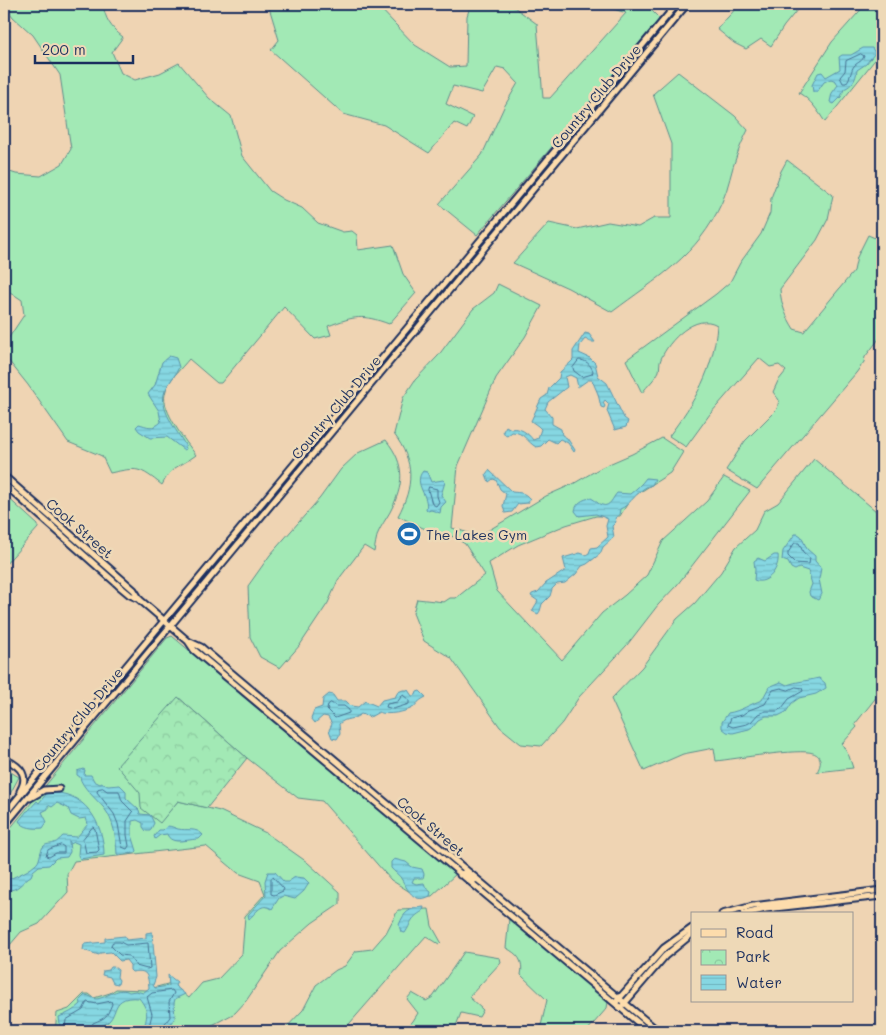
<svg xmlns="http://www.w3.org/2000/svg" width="886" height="1035" viewBox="0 0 886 1035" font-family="Mali,sans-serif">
  <defs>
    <pattern id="park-crowns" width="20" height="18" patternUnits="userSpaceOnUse" patternTransform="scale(1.25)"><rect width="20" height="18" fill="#a2e9b5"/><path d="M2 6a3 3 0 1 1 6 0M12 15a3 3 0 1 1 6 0" fill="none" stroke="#8bc89e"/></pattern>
    <pattern id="water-rules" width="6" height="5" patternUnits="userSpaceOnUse" patternTransform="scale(1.25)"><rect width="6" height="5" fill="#86d7e2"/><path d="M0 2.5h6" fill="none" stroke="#73b9c4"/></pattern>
  </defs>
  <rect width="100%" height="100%" fill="#efd4b3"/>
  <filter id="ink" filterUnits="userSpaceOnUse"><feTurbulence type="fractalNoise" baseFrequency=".02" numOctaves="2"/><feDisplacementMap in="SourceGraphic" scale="10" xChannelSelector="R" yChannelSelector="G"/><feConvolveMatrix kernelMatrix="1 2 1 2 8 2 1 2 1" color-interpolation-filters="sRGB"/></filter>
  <g filter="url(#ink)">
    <path fill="#a2e9b5" stroke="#5e8c8a" d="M4,4H103C105,19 111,28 123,37L112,52L121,73L135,80L160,73L179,63L209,98L231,116L242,156L270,191L284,200L302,208L318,223L343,232L352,231L357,235L358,250L393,245L403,274L416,293L389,324C362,314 355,316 328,326L331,335L315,339L284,307L221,383H217L189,359C181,369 167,381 165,394C161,410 186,442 196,455C179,468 173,464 162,485C139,467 138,467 110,473L102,456L68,442L28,385L4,355V345L24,315L22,300L4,288V170L16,174L41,176L62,164L71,149L60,75L33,35L13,17Z
      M268,4H376L415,45L450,67L466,66L467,16L471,4H499L514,7L537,24L543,98H550L626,13L598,4H645L659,18L658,22L477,235L439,204L482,155L504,107L518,83L505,69L497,67L482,93L453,86L446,104L473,117L467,129L454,123L429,153L384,125L343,114L271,50L279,40Z
      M740,4H802L784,26L771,46L761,39L746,49L734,43L717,29Z
      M866,4H882V51L825,122C818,111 811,100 799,93L832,42Z
      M678,72L735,116L748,130C744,138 740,146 737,155C731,170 729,187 722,202C698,256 657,278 612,312L568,288L513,263L549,223L577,229L608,222L638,227L654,218H671V144L653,94Z
      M787,160L833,195L828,219L817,240L780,289C781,305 786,316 794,329L804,332L806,329L854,271L857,257L868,235L882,241V335L865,357L864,362L856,373L757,489L726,470L745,441L777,409L779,400L773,392L778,381L786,371L779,365L770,367L759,358L710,414L686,447L669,436C695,401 714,370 717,325C696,312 668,341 661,359C659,363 660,367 659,371C656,378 647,386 642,393L626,360L716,294L730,282L740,263L761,234L770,213L771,198L781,171Z
      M498,284L542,306L525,337L496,378L458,466L452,528L479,536L546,496L573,484L602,467L632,454L662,438L683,452L670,473L631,498L620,516H596L566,525L518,545L489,563L497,591L562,660L602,613L625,595L647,575L663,541L707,501L724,477L750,491L677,585L658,605L627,645L579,697L562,723L541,746L521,744L500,727L451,658L424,641L413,613L417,599L444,602L450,598H456L485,575L465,544L454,537L423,528L398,516C414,486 415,462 394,434L403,398L415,380L438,356L473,309L494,293Z
      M386,440C406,465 404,485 390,512C386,519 381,526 378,533C376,539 375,546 374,552L364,546L338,580L328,603L300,645L280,668L260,657L250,637L248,586L270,555L320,498L341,469L358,453Z
      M814,459L882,516V690L855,724L857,727L842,744L849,756L853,768L817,772C821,765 823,756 813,753C800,748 734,759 716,761L714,748L683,754L644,771L611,699L642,667L677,619L695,603L721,572L736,547L755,530L764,511L778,503Z
      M4,494L38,525V528L4,566Z
      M172,636L456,874L432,896L418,897L391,880L322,801L298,798L247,758L178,697L140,793L160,822L178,801L220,811L266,833L307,862L340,892V904L312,923L280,951L246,1001L235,1013L201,1031H55L57,1013L69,1009L84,994H89L94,998L110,993L116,989L146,990L171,983L189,998L202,983L218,979L242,954L245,916L265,894L260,881L238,873L206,846L74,861L67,874L68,892L39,924L21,932L4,952V836L167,638Z
      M4,768L19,777L10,794L4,801Z
      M429,909L432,926L441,942L439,944L426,936L343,1031H283L303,1010L316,985L336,970L345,966L356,951L372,949L386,933L398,910Z
      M509,918L608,1002L607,1008L587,1031H503L540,1030L547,1000L521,975C524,961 518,954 506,948Z
      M464,952L500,958L501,962L469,997L483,1010L479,1017L461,1013L454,1031H404L413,1021L418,1013L407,999L412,993L426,1001L433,997Z"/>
    <path fill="url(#park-crowns)" stroke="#5e8c8a" d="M178,697L247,758L207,808L178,801L160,823L141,808L140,793L117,766Z"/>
    <path fill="url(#water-rules)" stroke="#5b94ad" d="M863,48H872L875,53L866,64L857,70C856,79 853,85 844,89L841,97L834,104L830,102L832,93L838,85L836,81L831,79L824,82L817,92H813L812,85L818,73L822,72L826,77L840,69L839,57L842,55H851Z
      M585,333L589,334L595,342H591L585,339L580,345L579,353L590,358L595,363L598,376L607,383L624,418L628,421L626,427L615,430L607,411L609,404L605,400L603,403L605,406L604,408L601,407L598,394L592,380H588L578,387L576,378L570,375L565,377L567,387L548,402L545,409L552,417V424L561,429L562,435L567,438L575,450L574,452L568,443L560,439L556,443L548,439L541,446L536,447C527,442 524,432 512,432L507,436L505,435L503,431L506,426L511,429C520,427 528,433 533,440L538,438L541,429L538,426L531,421L541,399L547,395L549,388L559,378L560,372L571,362L573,360V351Z
      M169,356L176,358L179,367C176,376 168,382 165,391C158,409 177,430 185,445L186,449L184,450L167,437L150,438L139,431L136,427L139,424C147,426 153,430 161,422L159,411L148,394L155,385L162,362Z
      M489,470L512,492C521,493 524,492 530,499L528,503L518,504L512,512L505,513L503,506L506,494L500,489L496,480L493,479L489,482L486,474Z
      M423,471L427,472L431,482L443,480L445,482L441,495L446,502L441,507L440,513L431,510L428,511L426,509C430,496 412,484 423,471Z
      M646,478L655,479L652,485C639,487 630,506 620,509L619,515L615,518L616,522L612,526L614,537L603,547L600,554L587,564L582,566L576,574L565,583L557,584L552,589L550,596L542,604L540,611L538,614L532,611L538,601L531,596L532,594L538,592L546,583L566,570L563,558L580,553L586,555L589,553L591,548L597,547L608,537L606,526L608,519L596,514L579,516L575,511C576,503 583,499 591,498C596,500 597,504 602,505C610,508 613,497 617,493L630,494C636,489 641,485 646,478Z
      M795,534H798L801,536L807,549L815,556V561L821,568L819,579L822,594L818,600L810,596L809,592L812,584L808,571L799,568L795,570L791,568L788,562L782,560L783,551Z
      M774,555H778C780,567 768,586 754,580L755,570L754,561L758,558L765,561Z
      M819,678L825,683L826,688L816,694L799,698L792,703L786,712L778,716H766L760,719L754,726L749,729L733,733L727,732L722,728V722L728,713C741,711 750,704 762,700L769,687L781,682L787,685C797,681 808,681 819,678Z
      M403,690H408L412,696L416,695L417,692L420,691L426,697C420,700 418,702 414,707C407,712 386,716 379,712L370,717L361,714C352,721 346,717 339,724L340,734L337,739L332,738L329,730L332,724L328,717L323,716L315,723L311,718L314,710L322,707L323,699L329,694L333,695L337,701H346L351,706L358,707L365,701L377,706L382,700L395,697L398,692Z
      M83,769L85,770L84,775H91L94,781L100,784L102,783L108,786L120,785L126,791V798L139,810L140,814L150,815L154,823L150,831H146L143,827V823L137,820L132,821V835L137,851L135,853L119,855L117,854C116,837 114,821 104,808C97,800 81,786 80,777L77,775V771Z
      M47,793C84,789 104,823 104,855L80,859L78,855L79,844L74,842L71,844L69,841L70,852L67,857L56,858L49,865L39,866L33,871L31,876C23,880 20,889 10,890L8,894H4V882C14,876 26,873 35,865C41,861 39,853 43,847C46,843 50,845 54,843C58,842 60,838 63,836L77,837L88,824L86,818L79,819L71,815L68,808L57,803L52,807L48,805V809L42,812L47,822L43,828C35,829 23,828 19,821L27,811H28L37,801L39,803Z
      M167,826C172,826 174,828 178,829C187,831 196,827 203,835L199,839C188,839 171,846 167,834L160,835L155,839L154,836L159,830H163Z
      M394,859L406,862L412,867L422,869L424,874L423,878H414L412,882L416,884L424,883L426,888L431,892L430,896C415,904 409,892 402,880C400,875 394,872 391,868V862Z
      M268,872H275L284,882H288L295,877L304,878L309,883L304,891L295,899L283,896L279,898L272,909C261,902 257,912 249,919L248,915L266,895L265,881Z
      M424,907L423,911C409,919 412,923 405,933L401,932L399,925C404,912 409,908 424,907Z
      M152,932L156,977L153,985L155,988L169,986L168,975L177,982L175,986L185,994L175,999L174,1003L175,1018L164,1031H143C147,1016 150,1012 139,998C104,995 125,1022 96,1027L95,1031H55L60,1025L59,1017C67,1014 75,1010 81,1004L80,1000L85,995C90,995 92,999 97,999C108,997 119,986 129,992L136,991L143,993L149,988C148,975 147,969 132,972L130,970V965L126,960L120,961L111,952L100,953L99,955L83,950L84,944L105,942V938L125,936L126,940L146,938V933Z
      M111,967H114L118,970L117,977L119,980L118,984L113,983L110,977L102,975L103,971L109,970Z"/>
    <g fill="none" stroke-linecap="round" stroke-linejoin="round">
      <path stroke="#467293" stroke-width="1" d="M861,54L864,56C862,62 859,61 854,66C851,70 851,77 846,83H843L840,77L845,71L846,61Z
        M579,360C586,360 590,364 593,371L592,374L582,377L574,371L573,368Z
        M429,487L437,489V496L439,502L436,506L432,504L428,490Z
        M795,543H799L803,552L810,558L809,564L795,563L788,556V553Z
        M796,687L802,688L803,691L789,699L782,708L777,711H766L758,714L751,722L747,724L733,727L728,725L731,718L742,715L749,710L765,704L773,690L781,688L788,690Z
        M403,695L409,700V704L393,709L386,707L387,704L397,702Z
        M331,703L336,706H344L349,710V713L335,718L327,710L328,705Z
        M103,788L107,791H119L122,801L133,812L127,821V835L129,846L127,849L122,847L118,824L114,814L97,792L98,789Z
        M93,827L95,829L99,850L97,852L86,853L83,839Z
        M61,845L64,847V853H56L49,857L46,856L48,850Z
        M273,877L284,889L283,891L274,895L271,894V879Z
        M113,942H120L126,945L148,943L150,968L147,969L136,966L129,956L120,955L111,946Z
        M62,1031L65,1027L66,1020L83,1010L87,1002L97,1004L111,1001L112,1004C106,1018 107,1017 93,1023L90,1031
        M148,1031L152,1014L147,997L152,993L172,990L174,993L169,1002L170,1017L162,1027L161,1031"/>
      <defs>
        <path id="major" d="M4,476L134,590L139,598
          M4,484L118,585L130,595L139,599L188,641L194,650L648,1031
          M188,641L201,647L209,654L658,1031
          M7,760C21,767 29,776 20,791
          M30,798L44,790L59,789
          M4,815L98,700L677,4
          M4,826L687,4
          M460,875L463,873L475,880
          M722,914L753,906L882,890
          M744,914L766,909L882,896
          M617,1001L664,948L692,928
          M623,1005L665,956L692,934"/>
      </defs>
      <use href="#major" stroke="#1b2f5e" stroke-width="9"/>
      <use href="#major" stroke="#fddcac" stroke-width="5"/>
    </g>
  </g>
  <defs>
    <symbol id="stadium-disc" viewBox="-11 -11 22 22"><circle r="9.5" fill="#1f6fb2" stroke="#eed9b7"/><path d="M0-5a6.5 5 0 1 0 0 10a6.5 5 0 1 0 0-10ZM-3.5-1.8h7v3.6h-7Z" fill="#fff"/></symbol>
  </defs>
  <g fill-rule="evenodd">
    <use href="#stadium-disc" x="395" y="520" width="28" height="28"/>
  </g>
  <g text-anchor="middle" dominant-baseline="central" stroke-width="5" stroke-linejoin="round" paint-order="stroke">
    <g font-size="14" fill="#1b2f5e" stroke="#eed9b7">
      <text transform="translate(596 96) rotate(-50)">Country Club Drive</text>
      <text transform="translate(336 407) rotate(-50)">Country Club Drive</text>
      <text transform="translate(80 528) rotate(41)">Cook Street</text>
      <text transform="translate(78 719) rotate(-50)">Country Club Drive</text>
      <text transform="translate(431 826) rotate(40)">Cook Street</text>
    </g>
    <g font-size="14" fill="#1b2f5e" stroke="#eed9b7" text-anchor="start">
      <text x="426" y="534">The Lakes Gym</text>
    </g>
  </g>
  <rect width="886" height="1035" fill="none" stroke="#eed9b7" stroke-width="20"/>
  <rect x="10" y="10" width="866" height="1015" fill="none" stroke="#1b2f5e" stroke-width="2" filter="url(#ink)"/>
  <rect x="691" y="912" width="162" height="90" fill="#eed9b7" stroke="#9a9593"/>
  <rect x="701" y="929" width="25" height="8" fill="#fddcac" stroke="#9a9593"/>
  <text x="736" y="938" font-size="15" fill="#1b2f5e">Road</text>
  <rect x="701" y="950" width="25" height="15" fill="url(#park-crowns)" stroke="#9a9593"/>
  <text x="736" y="962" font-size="15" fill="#1b2f5e">Park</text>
  <rect x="701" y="975" width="25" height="15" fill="url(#water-rules)" stroke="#9a9593"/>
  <text x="736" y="988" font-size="15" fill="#1b2f5e">Water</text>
  <path d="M35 55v8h98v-8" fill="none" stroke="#1b2f5e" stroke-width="2.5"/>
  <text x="42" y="55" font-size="15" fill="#1b2f5e" stroke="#eed9b7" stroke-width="4" paint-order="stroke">200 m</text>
</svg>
